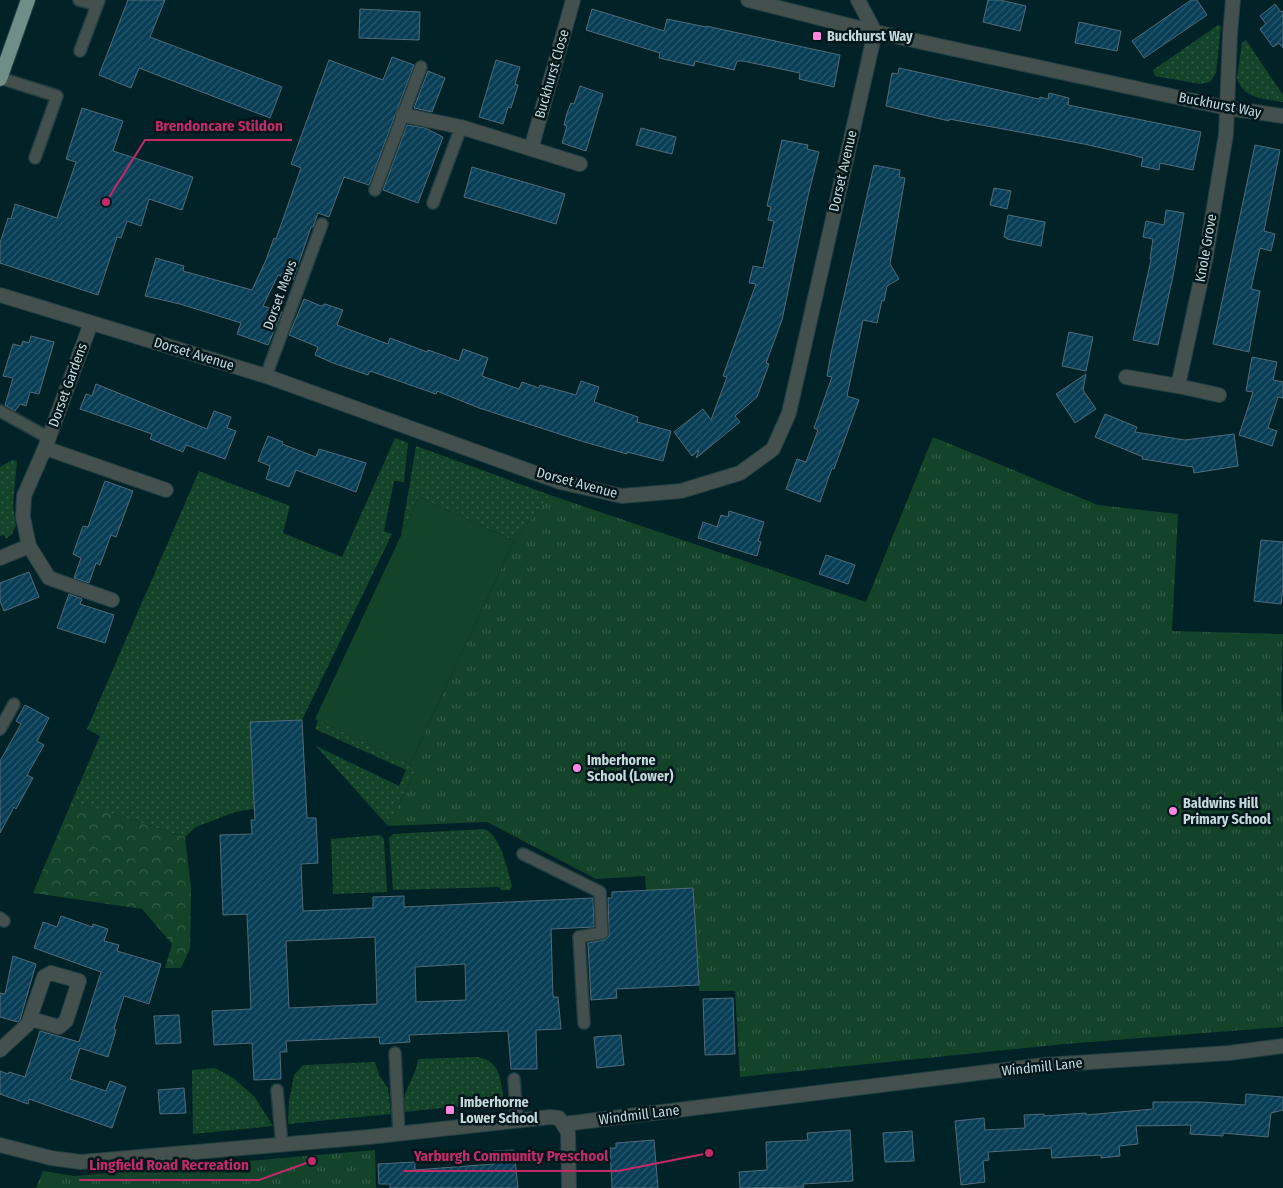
<svg xmlns="http://www.w3.org/2000/svg" width="1283" height="1188" viewBox="0 0 1283 1188" font-family="'Fira Sans Condensed',sans-serif">
  <defs>
    <pattern id="grass-dots" width="8" height="8" patternUnits="userSpaceOnUse" patternTransform="scale(1.25)"><rect width="8" height="8" fill="#134329"/><path d="M2 2h.1M6 6h.1" fill="none" stroke="#345d47" stroke-width="1.8" stroke-linecap="round"/></pattern>
    <pattern id="forest-crowns" width="20" height="18" patternUnits="userSpaceOnUse" patternTransform="scale(1.25)"><rect width="20" height="18" fill="#134329"/><path d="M2 6a3 3 0 1 1 6 0M12 15a3 3 0 1 1 6 0" fill="none" stroke="#345d47"/></pattern>
    <pattern id="park-tufts" width="24" height="20" patternUnits="userSpaceOnUse" patternTransform="scale(1.25)"><rect width="24" height="20" fill="#134329"/><path d="M3 7l-1-3M5 7V3M7 7l1-3M15 17l-1-3M17 17v-4M19 17l1-3" fill="none" stroke="#345d47"/></pattern>
    <pattern id="building-hatch" width="6" height="6" patternUnits="userSpaceOnUse" patternTransform="scale(1.25)"><rect width="6" height="6" fill="#083e56"/><path d="M-1 1l2-2M0 6l6-6M5 7l2-2" fill="none" stroke="#2a596e"/></pattern>
  </defs>
  <rect width="100%" height="100%" fill="#012226"/>
  <path fill="url(#grass-dots)" d="M1218,25L1221,26L1216,73L1210,82L1200,84L1155,76L1153,70Z
    M1246,40L1283,95V102C1265,99 1243,99 1237,78L1242,43Z
    M395,438L408,443L404,482L394,481L384,531L392,534L302,720L251,722L254,798L306,795L305,800L235,812L196,827L185,837L72,801L100,736L87,729L199,471L290,506L283,533L342,557Z
    M416,446L550,495L514,541L419,497L401,536Z
    M12,460L17,461L13,505L16,525L12,534L6,539L4,535L0,536V467Z
    M318,720L410,764L416,769L388,826L316,746L399,786L406,770L315,729Z
    M483,829C500,832 508,871 512,886L510,890H501L499,887L393,890L389,838L393,834Z
    M380,835L384,839L387,892L333,894L331,839Z
    M477,1057C502,1061 500,1080 504,1102L403,1112L405,1094L416,1069L418,1059Z
    M375,1062L379,1075L388,1088L391,1114L288,1124L289,1101L294,1075L303,1065Z
    M215,1068L233,1078L254,1096L273,1126L193,1134L192,1070Z"/>
  <path fill="url(#forest-crowns)" d="M72,801L185,837L191,888L190,949L181,968H165L172,944L142,909L33,893Z"/>
  <path fill="url(#park-tufts)" d="M933,437L1098,505L1178,514L1172,631L1283,634L1281,700L1283,716V1027L1065,1044L740,1077L735,991H699L693,888L646,891L645,876L596,879L487,822L388,826L416,769L410,764L514,541L550,495L866,602Z
    M375,1150L376,1188H36L43,1171L74,1176Z"/>
  <path fill="#134329" d="M419,497L514,541L410,764L315,719Z"/>
  <path fill="url(#building-hatch)" stroke="#516b7a" fill-rule="evenodd" d="M128,0H165L150,37L282,87L270,118L139,68L131,88L99,75Z
    M988,0H1000L1026,6L1020,31L983,22Z
    M1191,0H1197L1207,15L1144,58L1132,41Z
    M1275,4L1281,12L1283,11V48L1279,43L1273,47L1260,29L1266,24L1260,16Z
    M360,9L420,12L419,40L359,38Z
    M592,9L664,31L667,19L706,27V26L840,55L834,87L799,79L800,73L743,61H737L734,70L695,61L694,66L659,58L660,53L586,30Z
    M1079,22L1121,31L1117,51L1075,43Z
    M392,57L414,65L369,185L344,177L329,217L318,213L313,227H311L293,280L278,275L263,306L282,312L268,345L237,334L241,323L180,304L145,296L156,258L184,266L183,271L252,290L266,260L274,238L276,239L301,168L291,164L329,60L383,80Z
    M496,60L520,67L515,84L518,85L511,108L508,107L503,124L479,117Z
    M899,68L1039,99L1040,97L1048,99L1049,93L1069,98L1068,105L1201,132L1193,170L1160,163L1159,170L1141,166L1143,158L1128,154L1084,144L949,119V121L886,106L892,73L898,74Z
    M428,71L445,78L432,112L414,108Z
    M580,86L603,94L586,151L562,143L567,126L564,125L567,113L571,103L574,104Z
    M82,108L123,121L113,151L193,177L182,210L149,199L141,226L127,221L121,238L117,237L98,295L0,263V243L8,218L11,219L15,204L57,218L76,162L66,159Z
    M407,125L425,128L443,137L418,203L383,190Z
    M641,128L676,137L672,154L636,145Z
    M782,140L808,145L807,149L819,152L808,196L782,320L766,363L769,364L757,397L735,416L740,422L696,458L699,450L692,456L674,432L703,409L711,420L727,377L723,376L756,284L749,283L753,266L763,268L774,221L768,220L771,207L767,206Z
    M1255,145L1280,150L1264,231L1275,234L1271,251L1260,248L1251,289L1260,291L1249,352L1213,344Z
    M874,165L900,170L899,177L905,178L890,264L899,279L887,286L884,301L882,300L877,323L863,320L847,396L859,400L834,469L832,468L820,502L786,489L797,459L806,462L818,430L814,428L832,377L827,376L831,353Z
    M472,167L565,194L556,224L464,197Z
    M994,188L1011,191L1007,209L990,205Z
    M1166,210L1184,213L1174,271L1158,345L1133,340L1151,260L1150,259L1153,239L1143,237L1146,221L1164,225Z
    M1008,215L1045,222L1041,246L1007,239V238L1004,237Z
    M304,299L321,306L325,304L343,310L337,325L388,344L390,338L427,352L428,350L459,361L463,349L488,358L482,376L519,389L522,382L539,388L540,385L576,395L581,381L599,387L594,402L638,417L637,422L671,431L663,461L627,452V454L581,441L479,408L437,391L436,394L370,371L368,375L333,363L315,355L318,347L289,335Z
    M1069,332L1093,337L1086,371L1062,366Z
    M31,336L54,342L39,394L30,392L26,406L20,404L15,411L5,405L13,378L3,376L13,344L21,346L23,341L29,343Z
    M1252,357L1277,362L1273,380L1283,382V398L1278,397L1268,428L1277,431L1272,446L1239,435L1253,392L1246,391Z
    M1086,374L1083,390L1096,409L1075,423L1056,394Z
    M96,384L207,429L214,411L231,417L227,428L236,431L225,459L186,445L183,452L150,439L152,434L80,409L86,394L92,396Z
    M1105,414L1137,427L1135,432L1185,440L1234,434L1238,466L1194,473L1193,467L1142,459L1143,457L1095,437Z
    M268,436L283,442L282,444L316,457L319,449L366,463L356,492L296,470L289,487L266,479L270,466L258,461Z
    M105,481L133,491L116,537L111,535L100,565L96,563L89,583L74,578L81,558L73,554L83,526L88,527Z
    M729,511L764,522L758,541L761,542L757,556L698,538L703,522L717,527L721,515L728,517Z
    M1261,540L1283,542V587L1281,604L1254,601Z
    M826,555L855,565L848,584L819,574Z
    M29,572L39,597L4,611L0,601V583Z
    M69,594L82,599L80,604L114,615L105,643L57,628Z
    M25,705L49,718L37,741L44,745L27,775L33,778L16,809L14,807L0,833V761L21,724L16,721Z
    M302,720L307,818H316L318,863L301,864L303,911L373,908V897L404,896V907L593,898L594,927L551,929L553,997H558L561,1029L536,1030L537,1069H511L508,1031L409,1035L410,1042L380,1044L379,1037L286,1041L287,1052H280L281,1079L254,1080L252,1043L214,1045L212,1011L251,1009L247,914L223,915L220,835L252,834L251,820H255L250,722ZM375,937L377,1004L289,1008L286,941ZM465,964L466,1000L416,1002L415,967Z
    M693,888L699,985L616,989L617,998L591,1000L588,943L604,940L609,936L608,898H612V892Z
    M61,916L92,927L93,924L108,929L104,941L119,945L117,951L161,964L149,1004L124,996L114,1029L116,1030L108,1057L80,1048L70,1079L106,1091L110,1081L126,1087L112,1128L29,1099L28,1104L0,1094V1071L8,1074L9,1072L25,1077L40,1031L79,1042L101,972L34,948L43,922L57,927Z
    M13,956L36,964L20,1020L18,1022L0,1017V993L5,994Z
    M733,998L735,1054L705,1055L703,999Z
    M179,1015L181,1043L156,1044L154,1016Z
    M621,1035L624,1065L597,1068L594,1037Z
    M184,1088L186,1113L160,1114L158,1090Z
    M1246,1094L1283,1097V1110L1271,1113L1268,1137L1223,1133V1136L1190,1134L1191,1125L1136,1126L1138,1144L1119,1146L1120,1156L1101,1158V1155L1052,1158L1051,1148L988,1152L989,1160L983,1161L985,1182L961,1185L955,1121L984,1118L985,1130L1025,1128L1024,1115L1044,1114V1116L1086,1113V1115L1153,1109V1102H1201L1245,1105Z
    M850,1130L853,1181L803,1184L804,1187L740,1188L739,1172L767,1170L766,1142L808,1140L807,1133Z
    M912,1131L914,1161L885,1162L883,1133Z
    M654,1140L658,1188H612L610,1148H616V1143Z
    M514,1150L518,1188H390V1184H379L378,1164L415,1162V1170L494,1164L493,1151Z"/>
  <g fill="none" stroke-linecap="round" stroke-linejoin="round">
    <defs>
      <path id="service" d="M79,0L97,5
        M80,51L99,0
        M0,78L57,96L35,158
        M375,190L421,67
        M433,203L461,127
        M266,376L322,224
        M0,411L49,438
        M0,729L14,704
        M523,854L600,892L602,933L579,937L584,1023
        M0,918L4,921
        M395,1053L399,1134
        M514,1079L517,1121
        M277,1090L282,1145"/>
      <path id="minor" d="M748,0L875,32L1227,108L1283,116
        M403,115L461,127L580,164
        M531,149L573,0
        M0,295L266,376L560,482L622,496L681,491L740,473L773,449L789,413L875,32L858,0
        M91,323L45,448L24,496L23,517L29,546L49,578L112,600
        M1126,377L1178,386
        M1219,395L1178,386L1206,256L1226,134L1230,34L1233,0
        M45,448L166,490
        M0,558L29,546
        M0,1050L28,1024L44,977L51,973L79,981L66,1021L59,1027L31,1019
        M564,1124L1044,1065L1229,1053L1283,1046
        M0,1145L51,1158L81,1162L369,1137L550,1117L559,1118L568,1132L569,1188"/>
      <path id="trunk" d="M0,79L28,0"/>
    </defs>
    <use href="#service" stroke="#213f43" stroke-width="14"/>
    <use href="#minor" stroke="#213f43" stroke-width="16"/>
    <use href="#trunk" stroke="#213f43" stroke-width="16"/>
    <use href="#service" stroke="#43504e" stroke-width="11"/>
    <use href="#minor" stroke="#43504e" stroke-width="14"/>
    <use href="#trunk" stroke="#6f8e88" stroke-width="14"/>
  </g>
  <g fill="#fd86e1" stroke="#01171b" stroke-width="2">
    <rect x="812" y="31" width="10" height="10" rx="2.5"/>
    <circle cx="577" cy="768" r="5"/>
    <circle cx="1173" cy="811" r="5"/>
    <rect x="445" y="1105" width="10" height="10" rx="2.5"/>
  </g>
  <g text-anchor="middle" dominant-baseline="central" stroke-width="5" stroke-linejoin="round" paint-order="stroke">
    <g font-size="14" font-weight="bold" fill="#c7d8db" stroke="#01171b" text-anchor="start">
      <text x="827" y="36">Buckhurst Way</text>
      <text x="587" y="760">Imberhorne<tspan x="587" dy="16">School (Lower)</tspan></text>
      <text x="1183" y="803">Baldwins Hill<tspan x="1183" dy="16">Primary School</tspan></text>
      <text x="460" y="1102">Imberhorne<tspan x="460" dy="16">Lower School</tspan></text>
    </g>
    <g font-size="14" fill="#c7d8db" stroke="#01171b">
      <text transform="translate(552 74) rotate(-74)">Buckhurst Close</text>
      <text transform="translate(1220 105) rotate(11)">Buckhurst Way</text>
      <text transform="translate(843 171) rotate(-77)">Dorset Avenue</text>
      <text transform="translate(1206 248) rotate(-80)">Knole Grove</text>
      <text transform="translate(280 295) rotate(-70)">Dorset Mews</text>
      <text transform="translate(194 354) rotate(17)">Dorset Avenue</text>
      <text transform="translate(68 385) rotate(-70)">Dorset Gardens</text>
      <text transform="translate(577 483) rotate(15)">Dorset Avenue</text>
      <text transform="translate(1042 1067) rotate(-6)">Windmill Lane</text>
      <text transform="translate(639 1115) rotate(-7)">Windmill Lane</text>
    </g>
  </g>
  <path fill="none" stroke="#c22b68" stroke-width="2" d="M106 202L145 140H292M709 1153L618 1171H404M312 1161L259 1180H79"/>
  <g fill="#c22b68" stroke="#01171b" stroke-width="2">
    <circle cx="106" cy="202" r="5"/>
    <circle cx="709" cy="1153" r="5"/>
    <circle cx="312" cy="1161" r="5"/>
  </g>
  <g font-size="15" text-anchor="middle" font-weight="bold" fill="#c22b68" stroke="#01171b" stroke-width="5" stroke-linejoin="round" paint-order="stroke">
    <text x="219" y="131">Brendoncare Stildon</text>
    <text x="511" y="1161">Yarburgh Community Preschool</text>
    <text x="169" y="1170">Lingfield Road Recreation</text>
  </g>
</svg>
